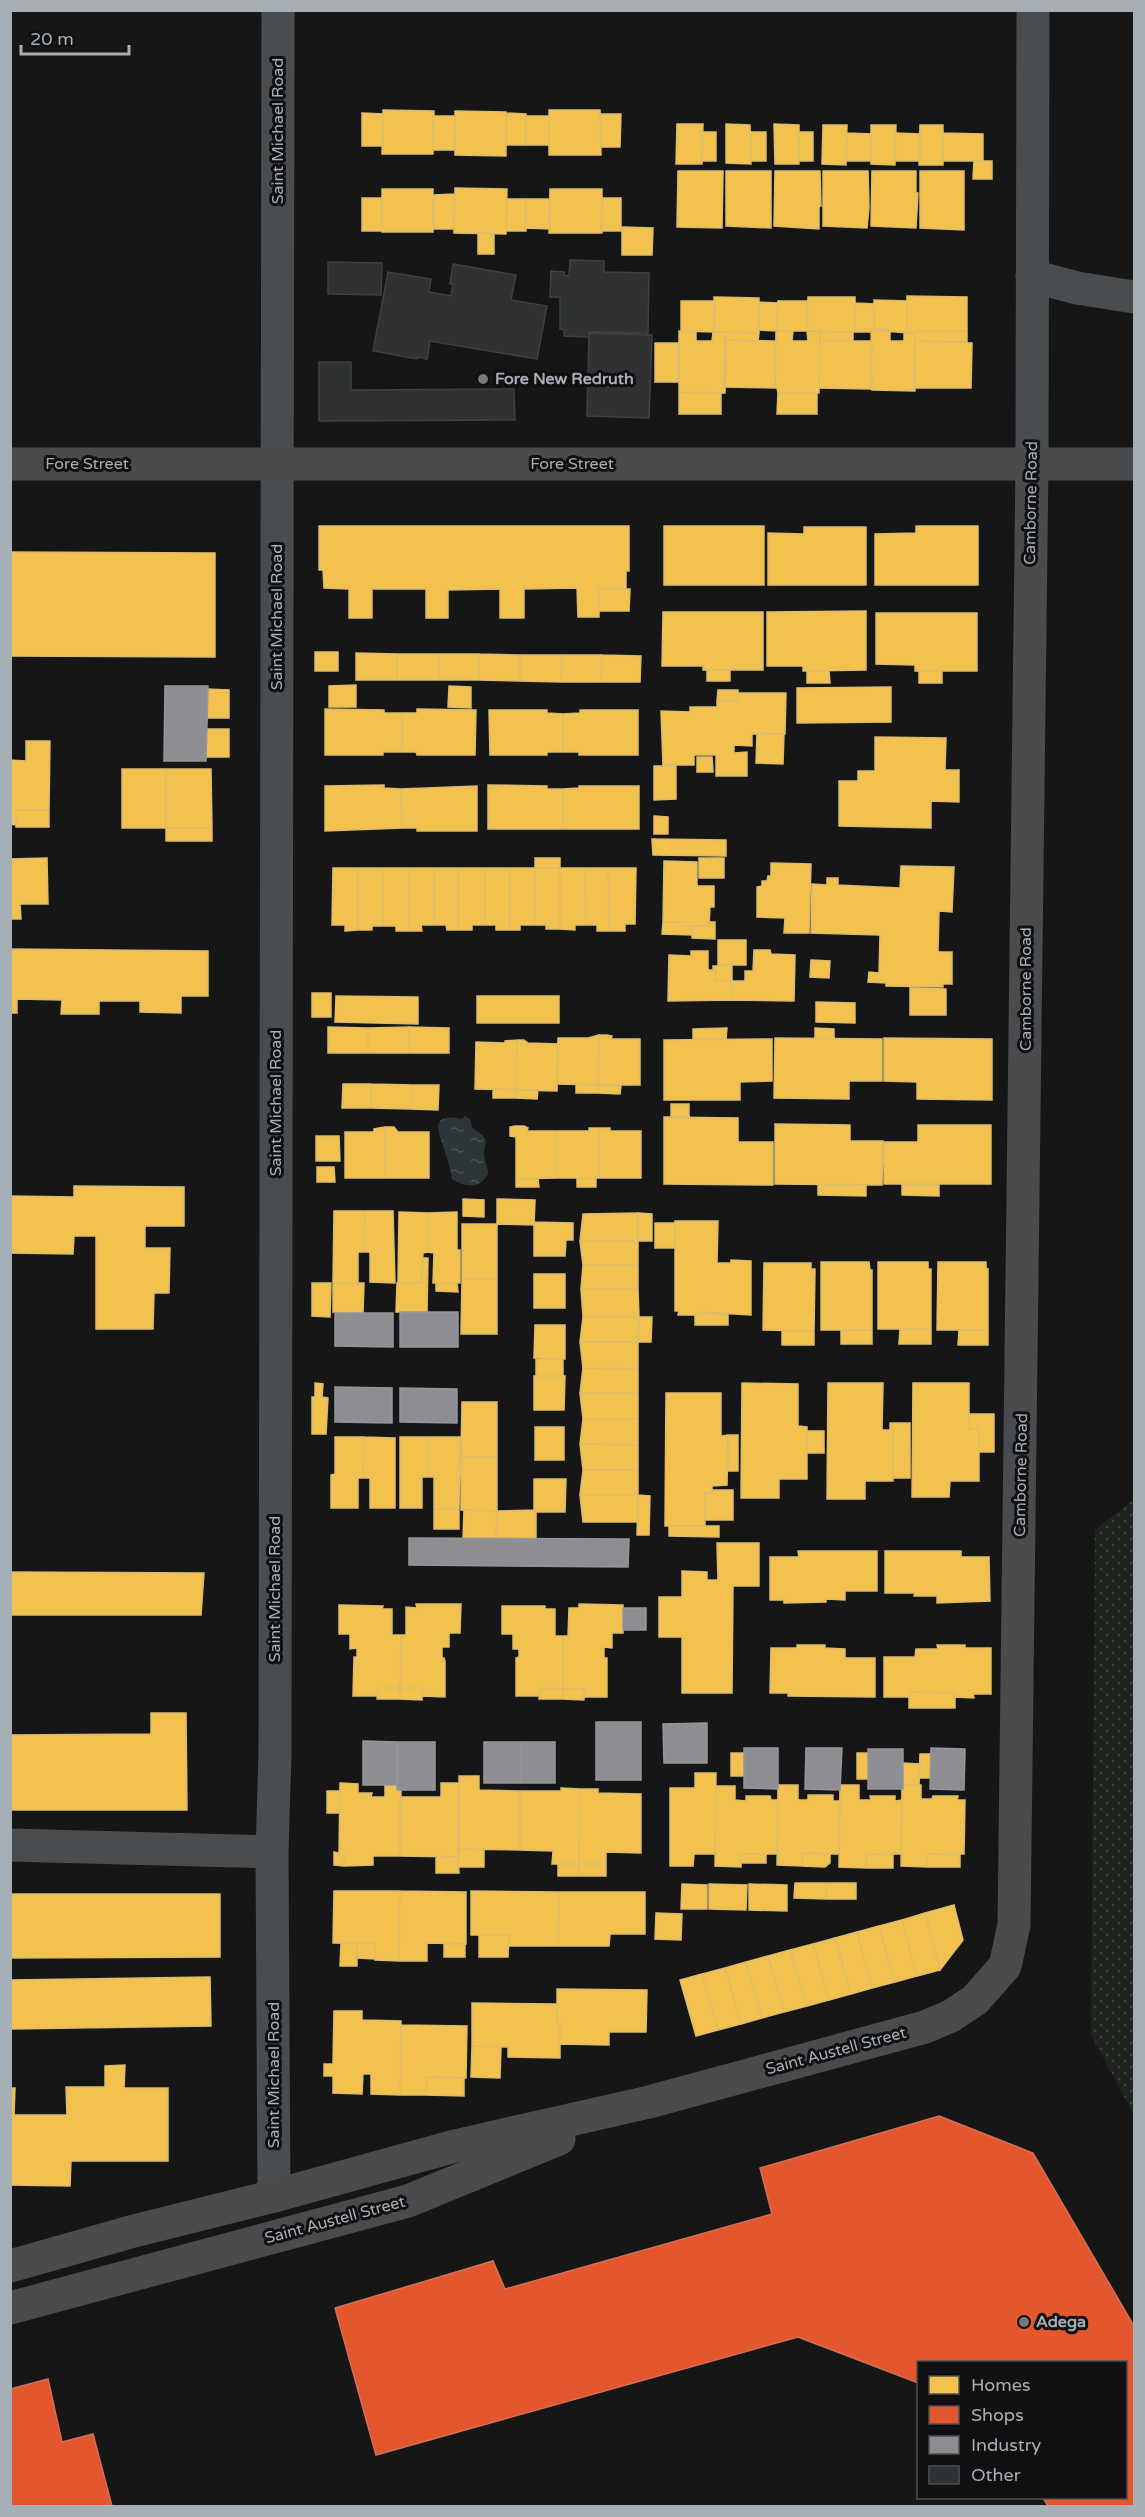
<svg xmlns="http://www.w3.org/2000/svg" width="1145" height="2517" viewBox="0 0 1145 2517" font-family="'Varela Round',sans-serif">
  <defs>
    <pattern id="grass-dots" width="8" height="8" patternUnits="userSpaceOnUse" patternTransform="scale(1.5)"><rect width="8" height="8" fill="#1f241e"/><path d="M2 2h.1M6 6h.1" fill="none" stroke="#3d413c" stroke-width="1.8" stroke-linecap="round"/></pattern>
    <pattern id="water-ripples" width="26" height="14" patternUnits="userSpaceOnUse" patternTransform="scale(1.5)"><rect width="26" height="14" fill="#2c3639"/><path d="M2 4q2-2 4 0t4 0M15 11q2-2 4 0t4 0" fill="none" stroke="#485153"/></pattern>
  </defs>
  <rect width="100%" height="100%" fill="#161616"/>
  <path fill="url(#grass-dots)" d="M1134,1499V2115L1091,2035L1095,1530Z"/>
  <path fill="url(#water-ripples)" d="M465,1116L471,1120C470,1132 481,1130 485,1139C487,1145 483,1149 484,1154C485,1162 488,1167 488,1174C479,1190 465,1187 452,1179C450,1171 449,1163 446,1155C442,1138 424,1111 462,1119Z"/>
  <path fill="#f2c14e" stroke="#dcbc6d" stroke-width="1.5" d="M383,110L434,111L433,154H382Z
    M549,110H600L601,155H549Z
    M455,111L506,112V156L455,155Z
    M362,113L383,114V146H362Z
    M506,113L526,114V145H506Z
    M601,114H621L620,147H601Z
    M433,116H455L454,150H433Z
    M526,116H549V145H526Z
    M677,124H703L702,164H676Z
    M726,124L750,125L751,164L726,163Z
    M774,124L799,125V164H775Z
    M823,125H847L846,165L822,164Z
    M871,125H896L895,165L871,164Z
    M920,125H943V165H919Z
    M702,132H716V161H702Z
    M751,132H766V161H750Z
    M798,132H813V161H799Z
    M847,133L871,134V161H846Z
    M895,133L920,134V161H895Z
    M943,133L983,134V161H942Z
    M974,161H992V179H973Z
    M678,171H723L722,228L677,227Z
    M726,171H771V228L726,226Z
    M775,171H820L821,206H819V229L774,226Z
    M823,171H868L869,207L867,228L823,226Z
    M872,171H916V193H918L916,228L871,226Z
    M920,171H964V230L920,228Z
    M455,188L507,189L506,234L454,233Z
    M382,189H433V232H382Z
    M550,189H602V233H549Z
    M454,194V229H434V195Z
    M362,198H382V231H362Z
    M602,198H621V231H601Z
    M507,199H526V231H506Z
    M526,199H550V229L526,228Z
    M622,227L653,228L652,255H622Z
    M478,233H494V254H478Z
    M907,296L967,297V331H915V333H907Z
    M714,297L759,298V333L714,332Z
    M808,297H855V332L807,331Z
    M874,300L907,301V333L874,330Z
    M681,301H715L714,332L681,331Z
    M778,301H808L807,331H777Z
    M759,302L778,303L777,331L758,330Z
    M855,303L874,304V330L871,329L870,332H855Z
    M871,329L890,330V341H904V333H915V391L872,390Z
    M679,331L696,332V341H712L713,332H726L725,393L679,392Z
    M776,331H793L792,341H808L807,331L820,332L819,393H778L777,388H775Z
    M915,331H967V342L915,341Z
    M726,332L759,333L758,341L725,340Z
    M820,332H853V341H820Z
    M725,340L775,341V388L724,387Z
    M820,341H872L871,389L819,388Z
    M915,341L972,343L971,388H914Z
    M655,343H678V382H655Z
    M679,392L721,393V414H679Z
    M778,393H817V414H777Z
    M319,526H629V571H626V589H599V617H578L577,588L524,589V618H500V589L448,590V618H426V589H372V618H349V589L324,588L323,570H319Z
    M664,526H764V585H664Z
    M916,526H978V585H875V534L916,533Z
    M804,527H866V585H768V533L804,534Z
    M10,552L215,553V657L10,656Z
    M599,589H630L629,611H599Z
    M866,611V670L807,671H803V666H767V612Z
    M663,612H763V670H703V666H662Z
    M876,613H977V671H915V665L876,664Z
    M315,652H338V671H315Z
    M356,653L397,654V680H356Z
    M397,654H439V680H397Z
    M439,654H479V680H439Z
    M479,654L520,655V681L479,680Z
    M520,655H562L561,682L520,681Z
    M562,655H602L601,682H561Z
    M602,655L641,656L640,682H601Z
    M707,670H730V681H707Z
    M807,671H829L830,683H807Z
    M919,671H942V683H919Z
    M356,685V707H329V686Z
    M449,686L471,687V708L448,707Z
    M891,687V722L797,723V688Z
    M207,689L229,690V718H207Z
    M718,690H738V701H717Z
    M738,693H786L785,734H752V746L734,745V753L747,752V776H716V755H694V765H663L661,711L690,712V707H717V701H738Z
    M325,709L384,710V713H402V752H383V755H325Z
    M417,709L476,710L475,755H417L416,752H402V713H417Z
    M489,710H547V713L563,714V752H547V755H490Z
    M580,710H638V755H579V752H563V714L580,713Z
    M207,729H229V757H206Z
    M757,733L784,734L783,764L756,763Z
    M875,737L946,738L945,770H959V802L931,801V828L839,826V781H858V771H875Z
    M26,741H50L49,810H16V825L10,824V760L26,761Z
    M697,757H712L713,772H697Z
    M654,766H676V799L654,800Z
    M122,769H166V828H122Z
    M166,769H211L212,828H166Z
    M384,785V788L401,789L402,828L325,831V786Z
    M488,785L547,786V789H563V829H488Z
    M477,786V831H417V828H402L401,789Z
    M579,786H639V829H563V789L579,788Z
    M16,810H49V827H16Z
    M654,816L668,817V834H654Z
    M166,828H212V841H166Z
    M652,839L726,840V856L653,855Z
    M47,858L48,904H20L21,919H10V859Z
    M535,858H560V868H535Z
    M699,858H724V878H699Z
    M664,861L697,862V886H714V907H710L709,926H686V922H663Z
    M771,863L811,864L809,933H784L785,918L757,917V887L762,886V881H767L768,876H771Z
    M901,866L954,867L952,912L939,911L938,952H952V984H943V987L886,986V983L868,982L869,972L879,973L880,935L811,933L812,884L827,885V878H838V885L900,888Z
    M333,868H358V930L345,931V925H332Z
    M358,868H383V926H372V930H358Z
    M383,868H409V931H396V926H383Z
    M409,868H434V925H421L422,931H409Z
    M434,868H458V930H447L446,925H434Z
    M458,868H485V925H472V930H458Z
    M485,868H510V930H496V925H485Z
    M510,868H535V925H520V930H510Z
    M535,868H560V929H546V925H535Z
    M560,868H585L586,925H575V930L560,929Z
    M585,868H608L609,931H597V925H586Z
    M608,868H636L635,924H625V931H609Z
    M663,922H686V926H692V935L662,934Z
    M709,922H715V939L692,938V926H709Z
    M718,940H746V965H718Z
    M10,949L208,951V996H181V1013L140,1012V1001H99V1014H61L62,1000L17,999V1013H10Z
    M754,950H770L771,954L795,955L794,1001L732,1000V981H745V971H753Z
    M691,951H708V970H716L715,980L732,981V1000L668,1001L669,955L691,956Z
    M811,960L830,961L829,978L810,977Z
    M713,966H732V981L715,980L716,970L713,971Z
    M910,988L946,989V1015H910Z
    M312,993H331V1017H312Z
    M336,996L418,997V1024L335,1022Z
    M477,996H559V1023H477Z
    M816,1002L855,1003V1023L816,1022Z
    M328,1027L368,1028V1053H328Z
    M409,1027L449,1028V1053H409Z
    M409,1027V1053H368V1028Z
    M727,1028L726,1039H693V1029Z
    M815,1028L834,1029V1038L815,1039Z
    M599,1035H607L612,1036L611,1039H640V1085H598Z
    M599,1035L598,1085L557,1084L558,1038H588Z
    M775,1038L882,1039V1081H849V1099L774,1098Z
    M884,1038L992,1039V1100L917,1099V1082L884,1081Z
    M772,1039V1081L740,1082V1100H664V1040Z
    M517,1040H524L528,1043L558,1044L557,1091L516,1090Z
    M517,1040L516,1090L475,1089L476,1042L505,1043V1041Z
    M343,1084H371V1108H342Z
    M371,1084L412,1085L411,1109L371,1108Z
    M576,1084L598,1085V1093H576Z
    M412,1085H439L438,1110L411,1109Z
    M598,1085L621,1086L620,1094L598,1093Z
    M493,1089L516,1090V1098H493Z
    M516,1090H538L537,1099L516,1098Z
    M671,1104H689V1117L671,1118Z
    M664,1117L738,1118V1142H773V1185L664,1184Z
    M775,1124L850,1125V1141H883L882,1185L775,1184Z
    M918,1125H991V1184H884V1142H918Z
    M515,1126H524L528,1128L527,1131H556V1178L516,1179V1137L510,1136V1127Z
    M385,1127H394L398,1132H429V1178H385Z
    M385,1127V1178H345V1132H374V1129Z
    M589,1128H599V1178H556V1131H589Z
    M599,1128H610V1131H641V1178H599Z
    M316,1136H339L340,1161H316Z
    M317,1167H334L335,1182H317Z
    M577,1178L596,1179V1187H577Z
    M516,1179H538L539,1187H516Z
    M818,1185H866V1196L818,1195Z
    M902,1185H939V1196L902,1195Z
    M74,1186L184,1187V1226H145V1248H170L169,1293H154L153,1329H96V1236H74L73,1254L10,1253V1196L74,1197Z
    M463,1199L484,1200V1217L463,1216Z
    M497,1199L535,1200L534,1225L497,1224Z
    M334,1211H365L364,1252H358V1284L333,1283Z
    M365,1211H393L395,1283L370,1282V1252H364Z
    M399,1212L428,1213V1252L423,1253L422,1283H398Z
    M457,1212V1250H460V1283H433L434,1253L428,1252V1213Z
    M638,1213V1241H580L583,1214Z
    M638,1213L652,1214V1241H638Z
    M675,1221H718L717,1263H731V1260L751,1261V1315L698,1312V1315H678L679,1311H675Z
    M534,1222L573,1223V1240H566L565,1256H534Z
    M655,1223H675V1248H655Z
    M462,1224H497V1279H462Z
    M580,1241H638V1265H583Z
    M422,1258H428L427,1312H396L397,1283H422Z
    M821,1262H869L870,1270H872V1330H821Z
    M878,1262H928V1269H931V1329H878Z
    M938,1262H986V1268L988,1269V1330H937Z
    M764,1263H811V1269H815L814,1331L763,1330Z
    M583,1265H638V1289H581Z
    M534,1274H565V1308H534Z
    M462,1279H497V1334H461Z
    M312,1283H331L330,1317L312,1316Z
    M333,1283H364L363,1313L333,1312Z
    M436,1283H457L458,1292L436,1291Z
    M581,1289H638L639,1317H583Z
    M698,1312L728,1315V1325H695V1315H698Z
    M583,1317H639L638,1342H580Z
    M639,1317H652L651,1342H638Z
    M535,1325H565V1359L534,1358Z
    M900,1329H931V1344H899Z
    M841,1330H872V1344H841Z
    M959,1330H988V1345H958Z
    M782,1331H814V1345H782Z
    M580,1342H638V1369L583,1368Z
    M536,1359H563V1376H536Z
    M583,1368L638,1369V1393H580Z
    M534,1376H565L564,1410H534Z
    M315,1383L323,1384L322,1397L328,1398L326,1434H312V1397H315Z
    M742,1383L798,1384V1426L807,1427V1479H779V1498H741Z
    M828,1383H883L882,1430H893V1481H865V1499H827Z
    M913,1383H969V1429H979V1481H950L949,1497H912Z
    M580,1393H638V1419H583Z
    M666,1393H721V1436L728,1435L727,1485L712,1486V1493H705V1526H665Z
    M462,1402H497V1457H461Z
    M969,1414H994V1452H979V1429H969Z
    M583,1419H638V1445L580,1444Z
    M890,1423H910V1478H893V1430H890Z
    M535,1427H564V1460H535Z
    M807,1431H824V1453H807Z
    M728,1435H738V1471H728Z
    M335,1437H364L363,1478H358V1508H331V1475L335,1474Z
    M364,1437L395,1438V1508H370V1478H363Z
    M400,1437H428V1477H422V1508H400Z
    M428,1437H460L459,1509H434V1477H428Z
    M580,1444L638,1445V1470H583Z
    M461,1457H497V1511L461,1510Z
    M583,1470H638V1495H580Z
    M534,1479H566L565,1512H534Z
    M712,1490H733V1520H705V1493H712Z
    M580,1495H638V1522H583Z
    M638,1495L650,1496L649,1535H637Z
    M434,1509H459V1529H434Z
    M464,1510L497,1511L496,1538H463Z
    M534,1510L536,1512V1539L496,1538L497,1511Z
    M669,1526H719V1537L669,1536Z
    M717,1543H759V1586H733L732,1693H682V1637H659V1597H682V1571L707,1572V1580H718Z
    M798,1551H877V1591H845V1600L826,1599V1602L784,1603V1600H770V1557H799Z
    M885,1551H961V1557H989L990,1601L937,1603V1596H914L915,1593H885Z
    M10,1572L204,1573L201,1615H10Z
    M416,1604H461L460,1633H449V1647H442V1658H444L445,1661V1697L422,1696V1688H400L401,1635H406V1607L417,1608Z
    M579,1604L623,1605V1633H612V1648L604,1647V1658H607V1697H584V1689H563V1636H568L569,1608H579Z
    M339,1605L383,1606L382,1609H392V1635H401L400,1688H378L377,1696H353L354,1657H357V1648L350,1649V1634H339Z
    M502,1606H545V1609H555V1636H563V1689L540,1688V1696H516V1658L519,1657V1649H513V1634H502Z
    M797,1645H825V1648L845,1649V1658H875V1697L788,1696V1693H770L771,1648H797Z
    M937,1645H965V1648H991V1694H973L974,1698L955,1697V1693L909,1692V1697H884V1657H915L916,1649H938Z
    M378,1688H400V1699H377Z
    M400,1688H422V1700L400,1699Z
    M540,1688L563,1689V1699H539Z
    M563,1689H584V1700L563,1699Z
    M909,1692L955,1693V1708H909Z
    M151,1713H186L187,1810H10V1735L151,1734Z
    M731,1753H744V1776H731Z
    M857,1753H869L868,1779H857Z
    M920,1754H931L930,1778H919Z
    M902,1763L920,1764L919,1785H902Z
    M695,1773H716L715,1854H694L693,1866H670V1788H695Z
    M459,1776H479V1790L520,1791V1850L459,1849Z
    M340,1783L358,1784V1793H372L371,1797H385V1785H397V1790H401L400,1856H373V1865L344,1866V1856H339Z
    M441,1783H459L458,1857L400,1856V1797H441Z
    M778,1785H798V1800H808V1795H833V1801H840L839,1854L802,1853V1866L777,1865Z
    M840,1785H859V1800H871L870,1796H895V1801L902,1800L901,1854H866V1868L839,1867Z
    M902,1785H921V1799H932L933,1796H958L957,1800H965L964,1854H927V1867L901,1866Z
    M716,1786H735V1800L746,1801V1796H770L771,1800H778V1854H741V1867L715,1866Z
    M561,1788L580,1789L579,1864H552L553,1851L520,1850V1791H561Z
    M580,1789H598V1793L641,1794V1853L606,1852V1864H579Z
    M327,1791H340L339,1813H327Z
    M459,1849L484,1850V1867H458Z
    M334,1852L339,1853V1856H344V1866L334,1865Z
    M802,1853L830,1854V1863L825,1867L802,1866Z
    M741,1854H766V1863H741Z
    M866,1854L893,1855V1868H866Z
    M927,1854L960,1855V1867H927Z
    M436,1857H458L459,1873H436Z
    M558,1864H579L578,1876H558Z
    M579,1864H606V1876H578Z
    M795,1883H826V1899L794,1898Z
    M826,1883H856V1899H826Z
    M682,1884L707,1885V1909H681Z
    M709,1884L747,1885L746,1910L709,1909Z
    M749,1884L787,1885V1911L749,1910Z
    M334,1891H400L399,1961L375,1960V1944L333,1943Z
    M400,1891L466,1892V1944L427,1943V1961H399Z
    M471,1891L559,1892L558,1946H509V1935H471Z
    M559,1892H645V1934H610L609,1946H558Z
    M10,1894H220V1957L10,1958Z
    M954,1905L963,1940L940,1970L925,1913Z
    M656,1913L682,1914L681,1940L655,1939Z
    M925,1913L940,1970L917,1976L902,1920Z
    M902,1920L917,1976L895,1982L879,1926Z
    M879,1926L895,1982L872,1988L857,1932Z
    M857,1932L872,1988L851,1994L835,1938Z
    M479,1935H509L508,1957H479Z
    M835,1938L851,1994L829,2000L813,1944Z
    M357,1943L375,1944V1959L356,1958Z
    M357,1943V1966H340L341,1944Z
    M444,1944H465V1957H444Z
    M813,1944L829,2000L807,2006L790,1950Z
    M790,1950L807,2006L784,2012L768,1956Z
    M768,1956L784,2012L762,2018L746,1962Z
    M746,1962L762,2018L741,2024L725,1968Z
    M725,1968L741,2024L718,2030L702,1974Z
    M702,1974L718,2030L696,2036L680,1980Z
    M210,1977L211,2026L10,2029V1980Z
    M557,1989L647,1990L646,2032H609V2045L560,2044V2024H557Z
    M472,2003L557,2004V2024H560V2058L508,2057V2047L472,2046Z
    M334,2011H362V2020L401,2021L400,2095L371,2094V2074H363L362,2094L333,2093V2076H324V2064H333Z
    M401,2025L467,2026L466,2078L427,2077L426,2095H400Z
    M472,2046L501,2047L500,2078L471,2077Z
    M125,2065L124,2088H168V2161H71L70,2186L10,2185V2088H15L14,2115H67L66,2087H105V2066Z
    M427,2077L464,2078V2096L426,2095Z"/>
  <path fill="#e4572e" stroke="#d27157" stroke-width="1.5" d="M939,2116L1033,2153L1134,2326V2506H1048L1043,2498H1126V2362H918V2383L798,2337L376,2455L335,2308L493,2261L505,2289L772,2214L760,2168Z
    M48,2379L62,2442L93,2434L112,2506H10V2389Z"/>
  <path fill="#8d8d92" stroke="#95979d" stroke-width="1.5" d="M165,686H208L206,761H164Z
    M400,1312H458V1347H400Z
    M335,1313H393V1347L335,1346Z
    M335,1387L392,1388V1423L335,1422Z
    M400,1388L457,1389V1423L400,1422Z
    M409,1538L629,1539L628,1567L409,1565Z
    M623,1608H646V1630H623Z
    M596,1722H641V1780H596Z
    M707,1723V1763H664L663,1724Z
    M363,1741L397,1742V1785H363Z
    M397,1742H435V1790H397Z
    M484,1742H521V1783H484Z
    M521,1742H555V1783H521Z
    M744,1748H778V1789L744,1788Z
    M806,1748H842L840,1790L805,1789Z
    M931,1748L965,1749L964,1790L930,1789Z
    M868,1749H903V1789H868Z"/>
  <path fill="#303132" stroke="#3e4142" stroke-width="1.5" d="M570,260L604,261V272L649,273L648,333L589,332V337L564,336V330L560,329V297H550L551,271L564,272V275L569,276Z
    M328,262L382,263L381,295L328,294Z
    M453,264L516,275L511,300L547,306L537,359L430,341L427,359L418,357L417,359L373,351L388,272L431,279L429,292L451,296L453,284H450Z
    M589,333L652,335L649,418L587,416Z
    M319,362H351V390L514,389L515,420L319,421Z"/>
  <g fill="none" stroke-linecap="round" stroke-linejoin="round">
    <path stroke="#4a4d4f" stroke-width="33" d="M1032,276L1077,288L1134,297
      M1032,464L1033,10
      M10,1845L272,1852
      M274,2196L272,1852L275,1754L278,10"/>
    <path stroke="#494b4d" stroke-width="33" d="M10,464H1134
      M10,2266L130,2232L274,2196L455,2146L649,2102L925,2027L951,2016L975,2000L1005,1966L1014,1925L1032,464
      M10,2308L408,2201L559,2139"/>
  </g>
  <g fill="#74797e" stroke="#101012" stroke-width="2">
    <circle cx="483" cy="379" r="6"/>
    <circle cx="1024" cy="2322" r="6"/>
  </g>
  <g text-anchor="middle" dominant-baseline="central" stroke-width="6" stroke-linejoin="round" paint-order="stroke">
    <g font-size="16" fill="#a7afb6" stroke="#101012">
      <text transform="translate(278 131) rotate(-90)">Saint Michael Road</text>
      <text x="87" y="464">Fore Street</text>
      <text x="572" y="464">Fore Street</text>
      <text transform="translate(1031 503) rotate(-89)">Camborne Road</text>
      <text transform="translate(277 617) rotate(-90)">Saint Michael Road</text>
      <text transform="translate(1026 989) rotate(-90)">Camborne Road</text>
      <text transform="translate(276 1103) rotate(-90)">Saint Michael Road</text>
      <text transform="translate(1021 1475) rotate(-89)">Camborne Road</text>
      <text transform="translate(275 1589) rotate(-90)">Saint Michael Road</text>
      <text transform="translate(836 2051) rotate(-15)">Saint Austell Street</text>
      <text transform="translate(274 2075) rotate(-90)">Saint Michael Road</text>
      <text transform="translate(335 2220) rotate(-15)">Saint Austell Street</text>
    </g>
    <g font-size="16" font-weight="bold" fill="#a7afb6" stroke="#101012" text-anchor="start">
      <text x="495" y="379">Fore New Redruth</text>
      <text x="1036" y="2322">Adega</text>
    </g>
  </g>
  <rect width="1145" height="2517" fill="none" stroke="#a7afb6" stroke-width="24"/>
  <rect x="917" y="2361" width="210" height="138" fill="#101012" stroke="#4c5054" stroke-width="1.5"/>
  <rect x="929" y="2376" width="30" height="18" fill="#f2c14e" stroke="#4c5054" stroke-width="1.5"/>
  <text x="971" y="2391" font-size="18" fill="#a7afb6">Homes</text>
  <rect x="929" y="2406" width="30" height="18" fill="#e4572e" stroke="#4c5054" stroke-width="1.5"/>
  <text x="971" y="2421" font-size="18" fill="#a7afb6">Shops</text>
  <rect x="929" y="2436" width="30" height="18" fill="#8d8d92" stroke="#4c5054" stroke-width="1.5"/>
  <text x="971" y="2451" font-size="18" fill="#a7afb6">Industry</text>
  <rect x="929" y="2466" width="30" height="18" fill="#303132" stroke="#4c5054" stroke-width="1.5"/>
  <text x="971" y="2481" font-size="18" fill="#a7afb6">Other</text>
  <path d="M21 45v9h108v-9" fill="none" stroke="#a7afb6" stroke-width="3"/>
  <text x="30" y="45" font-size="18" fill="#a7afb6" stroke="#101012" stroke-width="4.5" paint-order="stroke">20 m</text>
</svg>
